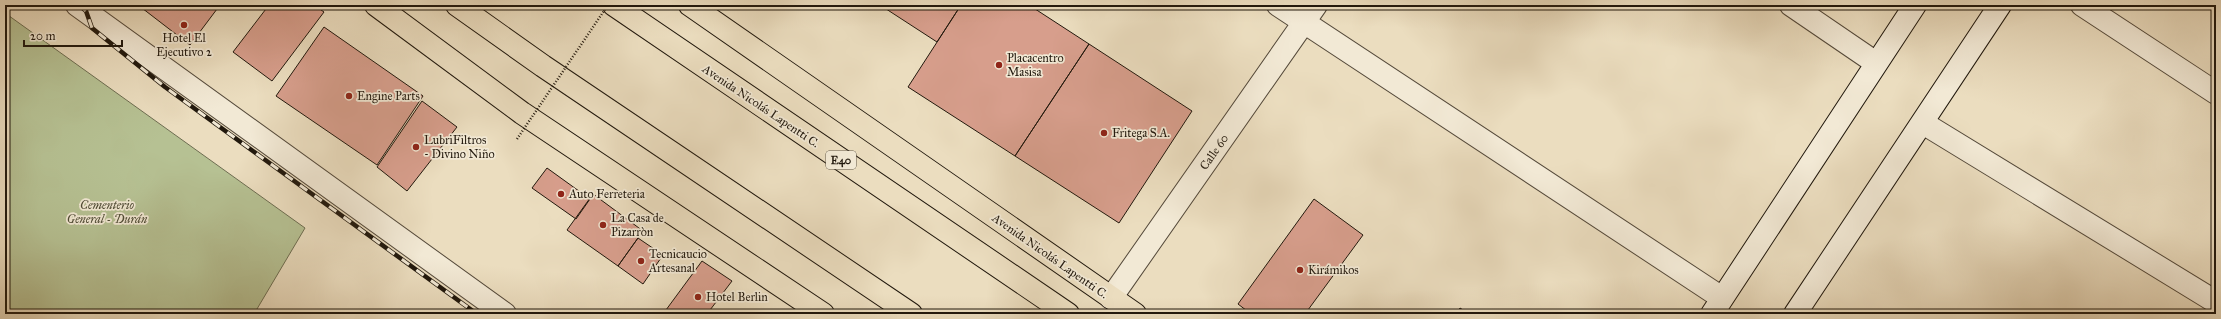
<svg xmlns="http://www.w3.org/2000/svg" width="2221" height="319" viewBox="0 0 2221 319" font-family="'IM FELL Great Primer',serif">
  <rect width="100%" height="100%" fill="#ebddbf"/>
  <filter id="stains"><feTurbulence type="fractalNoise" baseFrequency=".005" numOctaves="4"/><feColorMatrix values="0 0 0 0 .2 0 0 0 0 .09 0 0 0 0 .02 0 0 0 .5 -.17"/></filter>
  <radialGradient id="worn" r=".72"><stop offset=".6" stop-color="#630" stop-opacity="0"/><stop offset="1" stop-color="#630" stop-opacity=".3"/></radialGradient>
  <path fill="#b6c193" stroke="#6c6c50" d="M5,13L305,228L254,314H5Z"/>
  <path fill="#d79e8c" stroke="#21180d" d="M138,5H220L190,45Z
    M269,5H314L324,12L272,81L233,52Z
    M880,5H961L937,42Z
    M961,5H1029L1089,44L1015,156L908,87Z
    M324,27L423,96L377,165L276,96Z
    M1089,44L1192,111L1119,223L1015,156Z
    M422,101L457,127L407,191L377,167Z
    M547,168L590,199L576,219L532,188Z
    M593,194L643,231L618,266L567,230Z
    M1314,199L1363,235L1305,314H1251L1238,304Z
    M638,238L663,255L643,284L618,266Z
    M702,261L732,281L707,314H663Z
    M1460,308L1469,314H1456Z"/>
  <g fill="none" stroke-linecap="round" stroke-linejoin="round">
    <defs>
      <path id="street" d="M77,5L505,314
        M1278,5L1722,298
        M1791,5L1876,63
        M2082,5L2216,93
        M1923,123L2216,302
        M1111,298L1316,5"/>
      <path id="secondary" d="M1712,314L1915,5
        M1795,314L2000,5"/>
      <path id="primary" d="M376,5L522,113L823,314
        M690,5L1135,314"/>
      <path id="highway" d="M457,5L543,66L911,314
        M614,5L1068,314"/>
    </defs>
    <use href="#street" stroke="#54493a" stroke-width="24"/>
    <use href="#secondary" stroke="#21180d" stroke-width="24"/>
    <use href="#primary" stroke="#21180d" stroke-width="24"/>
    <use href="#highway" stroke="#21180d" stroke-width="24"/>
    <use href="#street" stroke="#f2e9d5" stroke-width="22"/>
    <use href="#secondary" stroke="#f2e9d5" stroke-width="22"/>
    <use href="#primary" stroke="#ebddbf" stroke-width="22"/>
    <use href="#highway" stroke="#ebddbf" stroke-width="22"/>
    <defs>
      <path id="rail" d="M79,5L86,11L92,28L165,87L477,314"/>
    </defs>
    <use href="#rail" stroke="#21180d" stroke-width="4.5"/>
    <use href="#rail" stroke="#f2e9d5" stroke-width="3" stroke-dasharray="9" stroke-linecap="butt"/>
    <path stroke="#21180d" stroke-width="2.5" stroke-dasharray="1 2" stroke-linecap="butt" d="M517,139L608,5"/>
  </g>
  <g fill="#8f2418" stroke="#f2e9d5" stroke-width="1.5">
    <circle cx="184" cy="25" r="4"/>
    <circle cx="999" cy="65" r="4"/>
    <circle cx="349" cy="96" r="4"/>
    <circle cx="1104" cy="133" r="4"/>
    <circle cx="416" cy="147" r="4"/>
    <circle cx="561" cy="194" r="4"/>
    <circle cx="603" cy="225" r="4"/>
    <circle cx="641" cy="261" r="4"/>
    <circle cx="1300" cy="270" r="4"/>
    <circle cx="698" cy="297" r="4"/>
  </g>
  <g text-anchor="middle" dominant-baseline="central" stroke-width="3.5" stroke-linejoin="round" paint-order="stroke">
    <rect fill="#f2e9d5" stroke="#605749" stroke-width="1" x="826" y="151" width="30" height="18" rx="3"/>
    <g font-size="11" font-weight="bold" fill="#21180d">
      <text x="841" y="160">E40</text>
    </g>
    <g font-size="12" fill="#21180d" stroke="#f2e9d5" text-anchor="start">
      <text x="184" y="38" text-anchor="middle">Hotel El<tspan x="184" dy="14">Ejecutivo 2</tspan></text>
      <text x="1007" y="58">Placacentro<tspan x="1007" dy="14">Masisa</tspan></text>
      <text x="357" y="96">Engine Parts</text>
      <text x="1112" y="133">Fritega S.A.</text>
      <text x="424" y="140">LubriFiltros<tspan x="424" dy="14">- Divino Niño</tspan></text>
      <text x="569" y="194">Auto Ferreteria</text>
      <text x="611" y="218">La Casa de<tspan x="611" dy="14">Pizarròn</tspan></text>
      <text x="649" y="254">Tecnicaucio<tspan x="649" dy="14">Artesanal</tspan></text>
      <text x="1308" y="270">Kirámikos</text>
      <text x="706" y="297">Hotel Berlin</text>
    </g>
    <g font-size="12" fill="#21180d" stroke="#f2e9d5">
      <text transform="translate(761 106) rotate(34)">Avenida Nicolás Lapentti C.</text>
      <text transform="translate(1214 152) rotate(-55)">Calle 60</text>
      <text transform="translate(1050 256) rotate(35)">Avenida Nicolás Lapentti C.</text>
    </g>
    <g font-size="12" font-style="italic" fill="#4e4b35" stroke="#f2e9d5">
      <text x="107" y="205">Cementerio<tspan x="107" dy="14">General - Durán</tspan></text>
    </g>
  </g>
  <rect width="2221" height="319" fill="none" stroke="#ebddbf" stroke-width="20"/>
  <rect x="6" y="6" width="2209" height="307" fill="none" stroke="#21180d" stroke-width="2"/>
  <rect x="10" y="10" width="2201" height="299" fill="none" stroke="#21180d"/>
  <path d="M24 40v6h98v-6" fill="none" stroke="#21180d" stroke-width="2"/>
  <text x="30" y="40" font-size="12" fill="#21180d" stroke="#f2e9d5" stroke-width="3" paint-order="stroke">20 m</text>
  <rect width="100%" height="100%" filter="url(#stains)"/>
  <rect width="100%" height="100%" fill="url(#worn)"/>
</svg>
